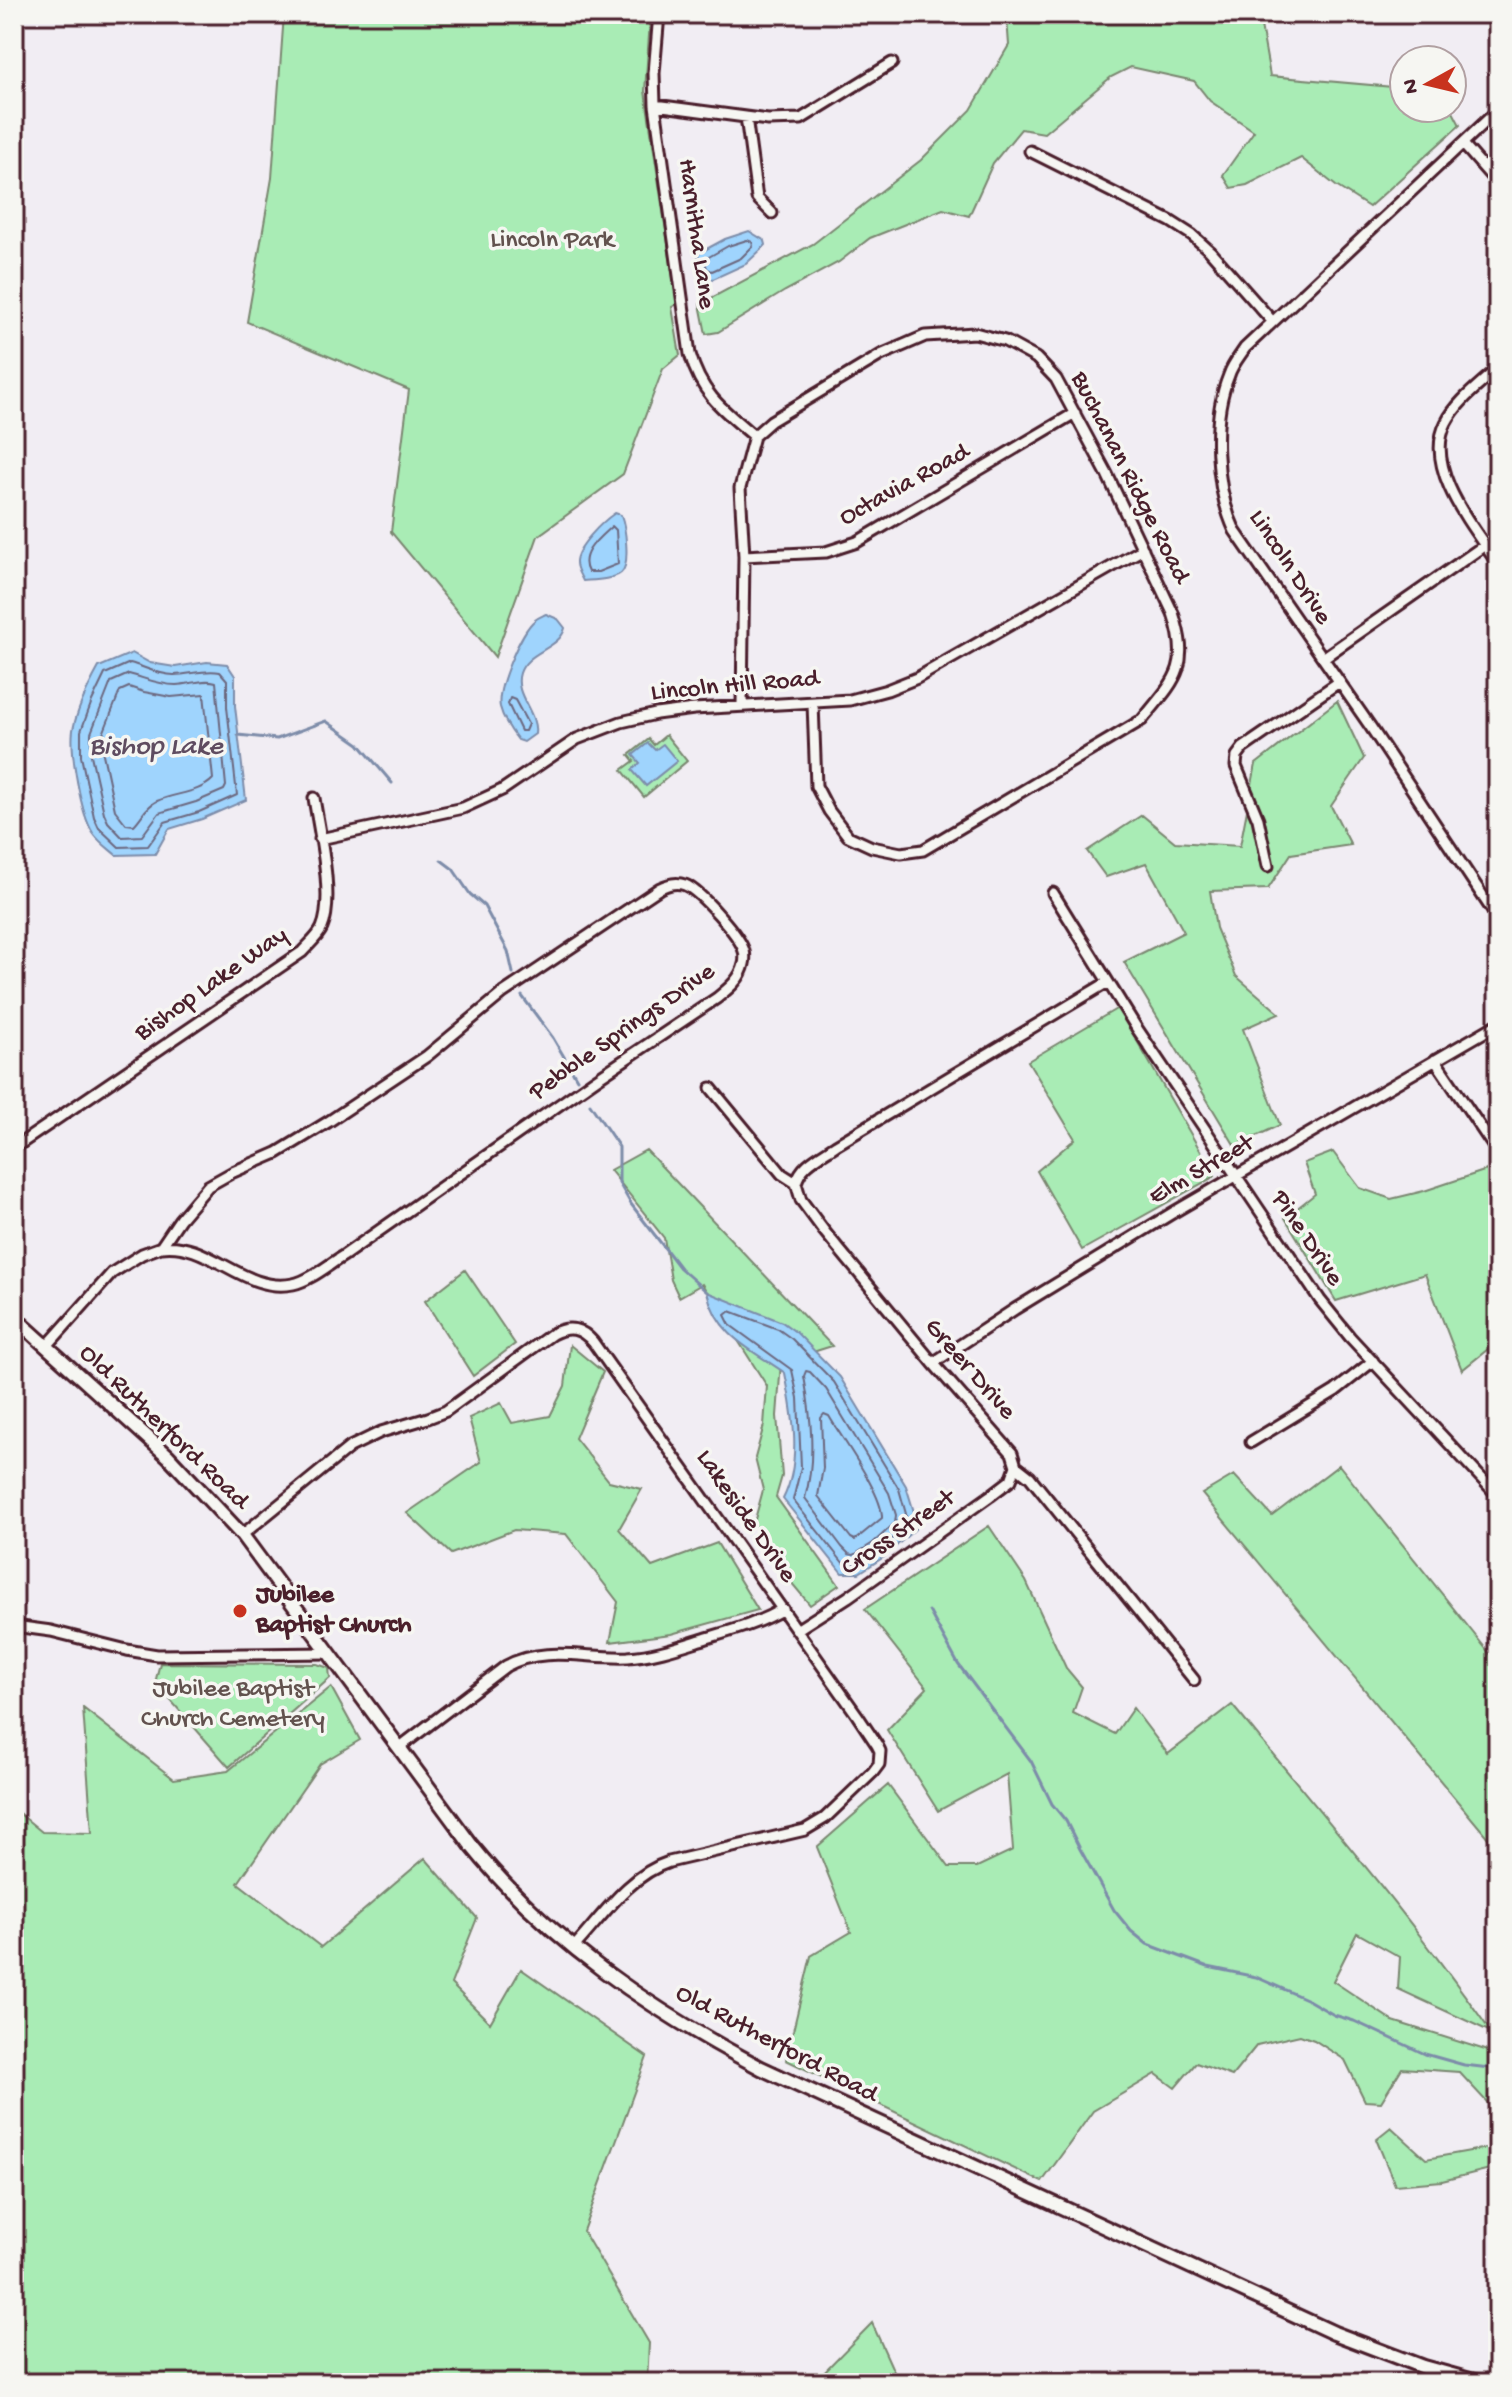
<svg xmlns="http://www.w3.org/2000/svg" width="1512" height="2397" viewBox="0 0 1512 2397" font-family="'Gochi Hand',sans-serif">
  <rect width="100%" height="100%" fill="#f1edf3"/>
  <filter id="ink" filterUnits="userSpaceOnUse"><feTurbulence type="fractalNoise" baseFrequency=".0125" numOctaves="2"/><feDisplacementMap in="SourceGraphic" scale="16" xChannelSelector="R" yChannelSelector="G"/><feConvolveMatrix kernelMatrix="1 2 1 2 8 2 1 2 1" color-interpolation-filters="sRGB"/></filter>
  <g filter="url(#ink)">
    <path fill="#a9ecb5" stroke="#7a8670" stroke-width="2" d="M284,14H598L650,21L645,91L677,304L672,307L680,355L663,369L623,474L538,536L495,657L391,532L409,390L247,322L272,178Z
      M1010,14H1259L1270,76L1404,88V108H1451L1460,125L1369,207L1336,186L1301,158L1247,185L1231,188L1223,175L1254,131L1210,101L1194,81L1131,67L1111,77L1044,133L1021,129L993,163L969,216L943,209L870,238L839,262L785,291L718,332L706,334L700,304L813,244L921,160L971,110L1009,45L1007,18Z
      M1337,701L1364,758L1331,806L1351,845L1291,854L1268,889L1210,891L1216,928L1236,976L1279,1013L1243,1029L1280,1125L1235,1146L1124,962L1184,932L1146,863L1106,877L1087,851L1142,815L1175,842L1240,846L1256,764Z
      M666,735L687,761L644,797L622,770L634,761L629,755L649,739L654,745Z
      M1118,1008L1215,1176L1082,1250L1037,1171L1075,1139L1028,1061Z
      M646,1150L832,1346L781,1362L777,1416L782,1476L776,1497L839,1585L810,1605L766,1552L754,1523L763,1490L755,1458L764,1425L767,1386L702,1284L679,1297L671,1280L664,1238L610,1170Z
      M1333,1152L1360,1188L1391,1199L1424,1191L1493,1168L1498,1174V1341L1462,1370L1425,1274L1336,1301L1285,1218L1315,1194L1304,1163Z
      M465,1270L515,1344L473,1376L425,1301Z
      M570,1345L603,1372L575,1438L609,1481L642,1489L619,1529L652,1567L717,1543L758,1610L671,1634L610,1642L618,1602L566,1534L514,1530L451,1554L407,1513L481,1462L469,1418L501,1403L512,1423L550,1416L565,1386Z
      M1339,1465L1498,1664V1850L1202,1494L1234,1475L1272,1516Z
      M989,1526L1026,1581L1066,1668L1082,1687L1073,1713L1115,1734L1133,1708L1168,1754L1232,1705C1321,1812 1411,1918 1491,2032L1398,1989L1400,1957L1357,1933L1333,1981L1393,2021L1498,2054V2114L1459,2072L1402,2068L1381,2102L1365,2101L1345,2060L1314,2040L1300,2035L1257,2045L1232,2076L1196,2063L1175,2088L1156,2074L1093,2111L1042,2182L786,2060L811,1956L851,1932L817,1847L888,1785L949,1867H977L1013,1850L1007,1774L938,1811L887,1730L927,1688L865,1609Z
      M160,1663L317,1664L329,1668L330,1678L229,1767L159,1687L156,1679Z
      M331,1687L360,1740L320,1764L238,1883L321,1947L425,1858L477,1918L451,1984L490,2023L521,1969L647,2057L583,2231L649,2343L647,2383H14V1809L42,1832L92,1833L83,1708L174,1779L228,1771Z
      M1391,2127L1426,2159L1498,2146V2167L1442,2181L1395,2185L1376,2139Z
      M872,2323L899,2383H813Z"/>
    <path fill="#9fd4fd" stroke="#7d8ca9" stroke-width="2" d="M749,231L765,241L766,245L746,264L711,280L700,276L697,261L699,253L725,239Z
      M615,513L621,515C625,525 631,565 621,573C612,580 594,580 583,581C580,575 576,569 576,563C575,548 603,521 615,513Z
      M546,614L558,619L565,628C560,649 527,651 520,673C513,695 538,712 535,734L524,742L518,740C511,731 503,719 500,707C496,689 521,631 535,620C539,617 542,616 546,614Z
      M132,653L150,663L175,667L207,662L227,664L235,676V706L246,800L202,819L169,829L155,854L116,855C108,848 99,842 93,833C81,815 70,752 73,730C77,709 89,685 99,667Z
      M648,743L655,750L663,744L677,761L646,786L632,770L640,763L633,755Z
      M707,1292L782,1322L797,1333L840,1377L906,1486L914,1512L915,1529L884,1557L859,1573H842L783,1499C802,1462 793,1413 785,1373C751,1349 717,1336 707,1292Z"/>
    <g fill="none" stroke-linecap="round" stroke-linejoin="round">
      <path stroke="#6c677f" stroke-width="2" d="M747,240L752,242L753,246L741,258L712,271L707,269L705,261L707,258L728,246Z
        M612,526L616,530L618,564L598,572H588C578,554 599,538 612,526Z
        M130,663C145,667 158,675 174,675C190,675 204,669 220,672L227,680V707L237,795L199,812L165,822L148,846L119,847L99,828L94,817L81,756V731L92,701L105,674Z
        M129,674C144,678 159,685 176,685C190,685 202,678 216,682L226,786L224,790L196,802L159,813L142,836L122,837L108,822L104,813L91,755V733L111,682Z
        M129,687L144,692L171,697L204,694L213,779C200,793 175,793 157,801C146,806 142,817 134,825L126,824L115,810L103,754V734L120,691Z
        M510,698L515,700L528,724L525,731H521L508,704Z
        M730,1311L778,1329L792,1339L834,1382L899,1489L906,1514V1526C890,1541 868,1568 844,1564L793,1500L801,1467L798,1398L792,1370L730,1325L725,1315Z
        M806,1371L810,1372L826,1389L889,1493L896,1515L895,1523L873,1543L854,1555L849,1554L842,1547L805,1498C816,1460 811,1415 804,1376Z
        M824,1414L829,1416C842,1439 883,1494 882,1518L855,1540L851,1538L818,1496L823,1468L821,1418Z"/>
      <path stroke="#7d8ca9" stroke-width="3" d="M238,735L277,739L326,721L359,744L392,783
        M441,860L453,869L470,894L484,906L508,951L513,973
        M522,996L553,1038L577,1079
        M590,1104L619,1147V1183L631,1204L680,1268L707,1292
        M929,1611L958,1664L1031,1761L1052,1804L1066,1821L1080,1849L1114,1910L1131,1931L1147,1944L1208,1967L1256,1977L1308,2000L1334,2015L1354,2021L1425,2054L1464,2065L1498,2069"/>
      <defs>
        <path id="street" d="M659,14L654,73L655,105L690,354C701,394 723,410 754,436
          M655,105L768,120L801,119L892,63
          M1498,110L1245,348C1239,357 1232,365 1229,375C1211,419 1215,488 1235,531L1370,726L1498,919
          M746,117L757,198L772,213
          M1463,144L1498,184
          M1030,151L1170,221L1192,235L1210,251L1272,321
          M1498,368C1480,385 1457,401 1446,423C1423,468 1473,527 1498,564
          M744,556L826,552L857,542L1075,413
          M1323,658L1485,545
          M742,704L744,556L740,488L754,436L771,421L881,355L925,336L975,333L1005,341L1036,358L1056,379L1107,474L1173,613C1191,667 1176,679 1142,720L923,850L901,853L872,847L848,836L829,811L816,786L813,703
          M320,839L463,808L502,790L577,739L621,722L656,714L694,709L850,700L887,690L917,678L1143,549
          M1268,866L1258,819L1236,766L1237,756L1243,748L1339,682
          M1053,893L1136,1027L1320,1300L1350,1337L1498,1496
          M1435,1060L1498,1153
          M711,1088L782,1174L796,1183L801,1200L824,1231L933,1363L1012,1453L1016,1466L1030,1477L1194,1680
          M14,1148L302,952C309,944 318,937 322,928C335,898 319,831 314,798
          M796,1183C801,1164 820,1156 836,1145L1108,982
          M46,1347L112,1273L142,1254L161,1247L180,1219L208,1186L233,1172L277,1153L328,1122L427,1056L503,993L660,888C669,884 676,882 685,885C700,891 740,936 744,951C745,954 745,961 744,964C741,979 728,989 717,998L596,1079L343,1256C328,1265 311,1280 293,1284C244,1294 209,1240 161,1247
          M933,1363L1015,1309L1174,1212L1498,1024
          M1251,1442L1335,1391L1373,1361
          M242,1535L350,1447L381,1432L428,1418L446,1411L552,1334C569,1325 581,1328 593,1342L857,1715L877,1745L880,1751L879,1764L873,1772L825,1818L805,1830L669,1862C629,1875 602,1917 574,1947
          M14,1626L51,1631L127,1650L157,1655L330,1653
          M798,1629L848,1597L990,1496L1011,1480L1016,1466
          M400,1747L506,1666C544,1645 587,1659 628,1657C656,1655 681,1646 707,1638C734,1630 759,1623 783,1609"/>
        <path id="secondary" d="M14,1317L168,1456L242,1535L471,1845C548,1941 653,2011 761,2068L1334,2333L1423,2367L1481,2383"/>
      </defs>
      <use href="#street" stroke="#4a1f2b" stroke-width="15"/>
      <use href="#secondary" stroke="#4a1f2b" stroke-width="18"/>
      <use href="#street" stroke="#f6f6f2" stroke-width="9"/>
      <use href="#secondary" stroke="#f6f6f2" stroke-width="12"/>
    </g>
  </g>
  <circle fill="#c8321e" stroke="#f6f6f2" stroke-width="3" cx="240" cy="1611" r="8"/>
  <g text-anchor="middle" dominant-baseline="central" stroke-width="7" stroke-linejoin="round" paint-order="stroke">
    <g font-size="26" fill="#4a1f2b" stroke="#f6f6f2">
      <text transform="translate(695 234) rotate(82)">Harnitha Lane</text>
      <text transform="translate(1129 478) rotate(63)">Buchanan Ridge Road</text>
      <text transform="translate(905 486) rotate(-29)">Octavia Road</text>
      <text transform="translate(1289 568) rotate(57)">Lincoln Drive</text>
      <text transform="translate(735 687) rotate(-5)">Lincoln Hill Road</text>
      <text transform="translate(212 985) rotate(-35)">Bishop Lake Way</text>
      <text transform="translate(623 1033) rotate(-35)">Pebble Springs Drive</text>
      <text transform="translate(1202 1171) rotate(-30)">Elm Street</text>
      <text transform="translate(1306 1239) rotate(56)">Pine Drive</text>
      <text transform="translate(969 1370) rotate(49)">Greer Drive</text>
      <text transform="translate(163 1428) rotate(44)">Old Rutherford Road</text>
      <text transform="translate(745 1517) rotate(55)">Lakeside Drive</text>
      <text transform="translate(899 1534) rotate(-35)">Cross Street</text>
      <text transform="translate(776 2045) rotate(28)">Old Rutherford Road</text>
    </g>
    <g font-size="26" fill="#62524e" stroke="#f6f6f2">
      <text x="552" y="241">Lincoln Park</text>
      <text x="233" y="1690">Jubilee Baptist<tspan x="233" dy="30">Church Cemetery</tspan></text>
    </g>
    <g font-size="26" font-weight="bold" fill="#4a1f2b" stroke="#f6f6f2" text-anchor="start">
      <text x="256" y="1596">Jubilee<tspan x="256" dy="30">Baptist Church</tspan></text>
    </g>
    <g font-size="28" font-style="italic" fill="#5f4c60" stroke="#f6f6f2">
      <text x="156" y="747">Bishop Lake</text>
    </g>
  </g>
  <rect width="1512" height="2397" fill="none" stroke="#f6f6f2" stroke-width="48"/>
  <rect x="24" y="24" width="1464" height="2349" fill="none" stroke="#4a1f2b" stroke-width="3" filter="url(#ink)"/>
  <g transform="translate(1428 84) rotate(262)"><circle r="38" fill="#f6f6f2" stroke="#b1a0a2" stroke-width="2"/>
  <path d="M0-6L14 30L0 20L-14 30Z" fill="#c8321e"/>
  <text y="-12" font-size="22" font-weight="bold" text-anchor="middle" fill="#4a1f2b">N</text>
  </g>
</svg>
